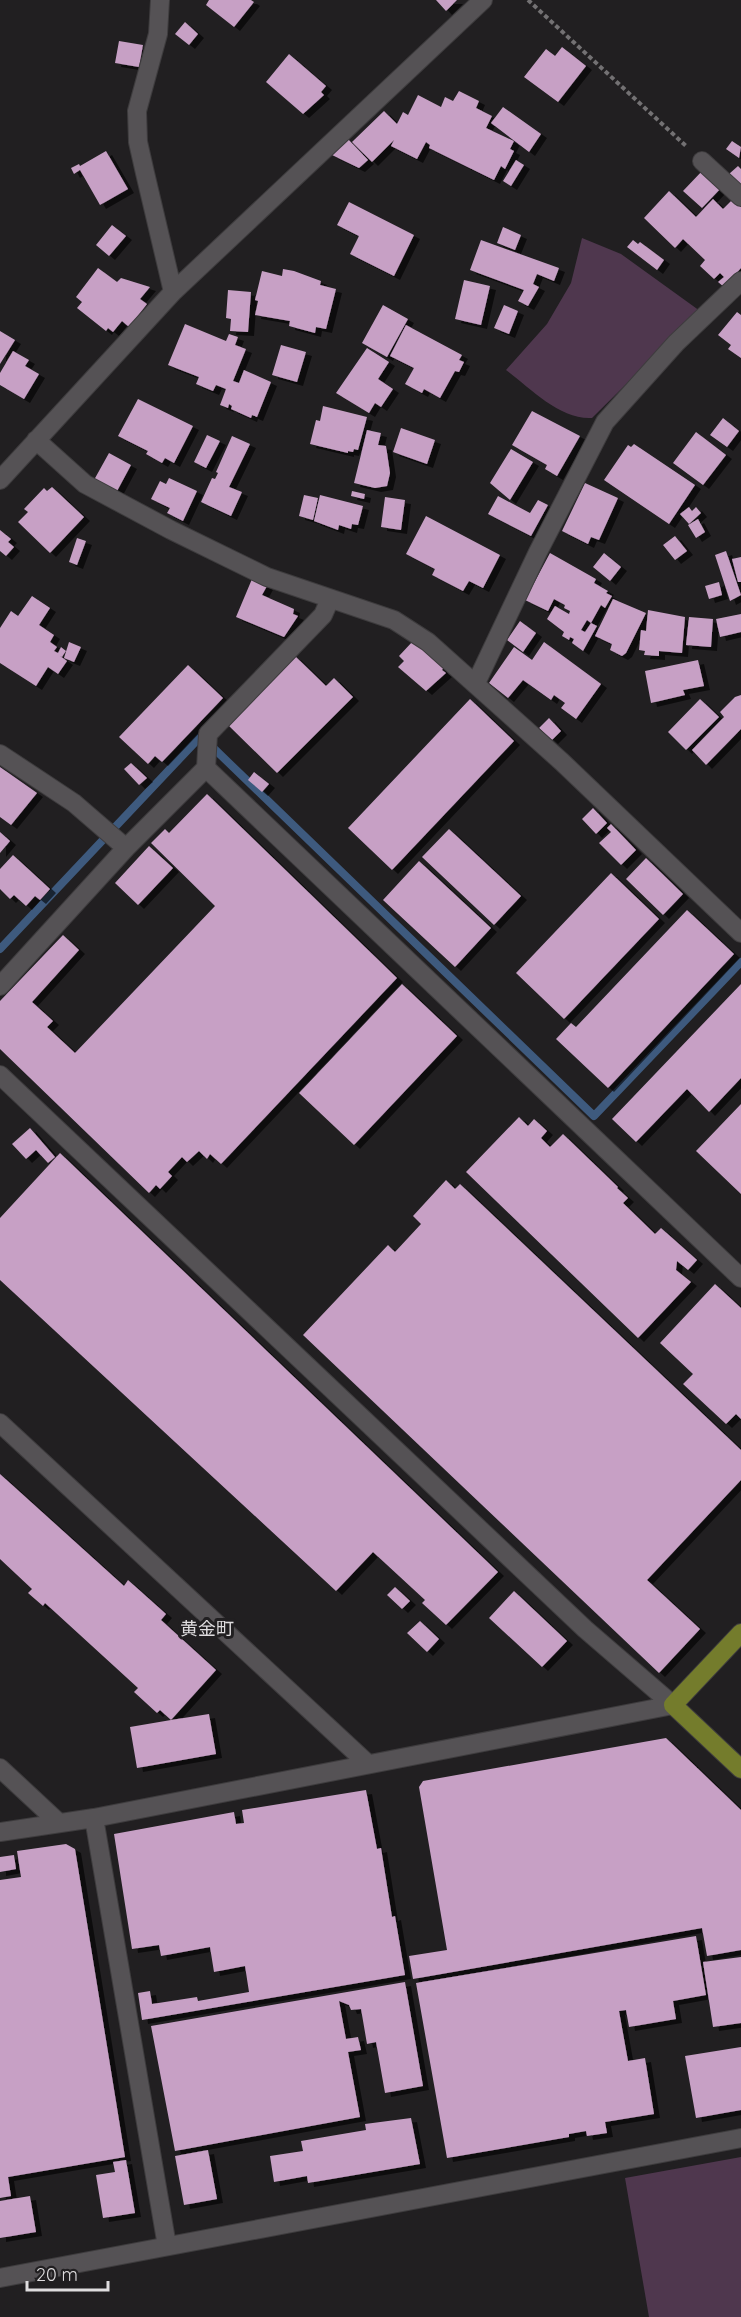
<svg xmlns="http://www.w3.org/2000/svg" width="741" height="2317" viewBox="0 0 741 2317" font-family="Quicksand,'Noto Sans JP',sans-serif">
  <defs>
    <filter id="shadow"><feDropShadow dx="6" dy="4" stdDeviation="0" flood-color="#0009"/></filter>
  </defs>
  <rect width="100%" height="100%" fill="#211f21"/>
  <path fill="#4f374e" d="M582,238L621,254L700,311L592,418C560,420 530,388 506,370L547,324L571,283Z
    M741,2157V2317H649L625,2178Z"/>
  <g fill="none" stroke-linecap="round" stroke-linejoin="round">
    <path stroke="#3e5a7e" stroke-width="8" d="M0,949L201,736L594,1116L741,962"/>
  </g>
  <path fill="#c7a0c5" filter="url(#shadow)" d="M209,0H251L254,2L234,27L206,5Z
    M436,0H457L446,11Z
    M185,22L198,34L189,45L175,34Z
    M119,41L143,45L139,67L115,63Z
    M562,47L586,66L558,102L524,77L546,49L555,56Z
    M289,54L326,86L321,92L324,95L303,114L266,82Z
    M459,91L479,101L476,108L492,116L486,128L514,141L510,149L514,151L505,169L501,166L494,180L429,148L430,145L426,142L417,159L391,146L394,140L372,162L352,142L384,111L397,124L403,112L408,115L418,95L441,107L445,97L453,101Z
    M503,107L541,134L529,152L491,123Z
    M348,139L368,160L359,168L332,155Z
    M732,141L741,147L739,158L726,149Z
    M106,151L128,189L100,205L80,170L74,174L71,168L79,164L80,166Z
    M516,160L524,165L511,186L503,181Z
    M738,166L741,169V185L729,174Z
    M703,170L722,187L702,208L683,191Z
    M669,191L696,217L713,199L723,209L733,199L741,207V268L724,287L718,282L724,277L720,273L714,279L700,266L705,260L683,239L675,248L644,218Z
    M349,202L414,235L394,276L350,254L359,236L337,225Z
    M112,225L126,236L109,256L96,245Z
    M503,227L521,235L515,250L497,243Z
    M481,240L559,268L554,281L537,274L533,284L539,287L528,306L518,301L524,290L470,270Z
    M633,240L638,244L640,242L664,260L657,270L627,247Z
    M98,268L117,282L121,278L150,287L140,299L147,304L129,327L122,321L113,332L108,328L106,331L77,308L82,302L76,297Z
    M283,269L294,271L321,281L320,285L336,289L326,329L316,327L315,333L289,326L290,321L255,315L258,301L255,300L262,271L282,276Z
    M464,280L490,286L481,325L455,319Z
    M228,290L251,292L248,332L230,331L231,319L226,318Z
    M383,305L408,319L387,357L362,343Z
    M504,305L518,311L509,334L494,328Z
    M737,312L741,315V358L728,349L731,345L718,335Z
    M185,324L226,341L229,334L238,337L235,345L246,349L233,381L239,383L244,370L271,382L257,417L252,415L251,418L231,409L232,406L229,404L228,408L220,405L226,389L216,385L213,391L196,384L199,377L168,365Z
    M406,325L462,355L459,360L464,362L459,372L455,371L440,398L424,389L422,393L405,384L414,368L390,356Z
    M0,331L15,340L0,364Z
    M281,345L306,352L297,382L272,375Z
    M367,348L389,362L378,379L393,389L381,407L375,403L369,413L336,393Z
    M13,351L29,360L25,366L39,374L24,399L0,385V373Z
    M138,399L193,426L174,463L165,458L162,463L146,454L148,451L118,436Z
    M323,406L367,417L358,450L354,449L353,452L348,451V453L310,444L316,420L320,421Z
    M532,411L580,436L557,476L545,469L547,465L512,445Z
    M723,418L739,431L727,447L710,435Z
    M401,428L435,440L427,464L393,452Z
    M367,430L381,433L378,445L386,446L390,473L387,486L375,488L354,483Z
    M696,432L726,455L703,485L673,463Z
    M207,435L220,441L206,468L194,462Z
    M232,436L250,444L229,487L242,492L231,516L201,502L212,478L215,479L218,473L216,472Z
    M634,444L695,485L669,524L604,480L628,445L631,447Z
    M511,449L533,462L510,500L490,483Z
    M109,453L131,465L116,493L94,480Z
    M169,478L197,491L183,521L167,513L170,508L151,499L160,481L166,484Z
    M585,483L618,498L599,540L591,537L588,544L562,531Z
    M52,487L84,517L50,553L18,522L28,512L24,509L44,488L47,491Z
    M352,491L365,494L364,499L351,496Z
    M304,495L318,498L313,520L299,516Z
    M320,495L363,506L358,525L352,524L351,529L339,525L338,530L314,521Z
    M498,496L530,513L538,500L548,505L531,536L488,514Z
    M385,497L405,500L401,530L381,527Z
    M689,507L692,511L696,507L701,513L689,524L680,514Z
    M426,516L500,555L483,588L469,581L463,591L432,575L435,569L406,554Z
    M698,519L705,532L696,538L688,525Z
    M0,530L11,539L8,542L14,547L6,556L0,551Z
    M675,536L687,551L675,560L663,545Z
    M77,538L86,541L77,565L69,562Z
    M726,551L741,595L730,601L715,555Z
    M550,553L596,579L594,583L608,591L606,593L612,596L605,608L601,605L591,623L587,620L581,630L585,632L591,623L597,626L583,651L572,643L574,639L570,637L569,640L562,636L564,632L547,619L555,606L569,614L570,611L564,608L565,605L554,599L548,611L525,600Z
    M604,553L621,567L610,581L593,567Z
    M741,557V582H738L732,559Z
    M252,579L267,586L262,595L294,609L293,614L298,616L284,637L236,617Z
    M719,582L722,595L709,599L705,586Z
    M32,596L50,608L39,625L54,635L50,642L57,647L54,651L58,653L61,647L66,651L62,657L60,656L67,661L58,674L48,667L36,686L0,663V628L11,611L18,616Z
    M613,599L646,613L626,653L622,656L610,650L612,644L595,636Z
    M648,610L685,617L682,653L659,651V656L644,655L645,651L639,650L641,630L646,631Z
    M741,614V632L720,637L716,619Z
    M689,617L713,619L711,647L686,645Z
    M520,621L536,633L523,652L507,640Z
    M413,641L444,667L442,670L446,673L426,691L398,667L404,661L399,656Z
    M69,642L81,647L74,662L64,658Z
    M544,642L601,684L576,719L561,708L565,703L554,695L551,700L523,680L508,698L489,683L514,647L532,660Z
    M295,656L326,686L334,678L353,697L277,773L228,725Z
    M698,660L704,686L683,690L685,695L651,703L645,671Z
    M188,665L223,698L162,762L155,756L148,764L119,737Z
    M741,695V729L706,765L692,750L724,717L720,712L735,697Z
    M470,699L514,741L392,870L348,828Z
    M700,699L719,717L686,750L668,732Z
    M549,718L561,731L552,740L539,728Z
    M131,763L147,778L139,785L124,769Z
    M0,767L37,793L11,825L0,817Z
    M254,772L269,784L262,792L248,780Z
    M207,794L397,978L221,1164L210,1154L207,1159L199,1151L187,1162L182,1157L168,1172L172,1176L160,1189L156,1185L149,1193L0,1049V1001L63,935L79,950L32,1002L53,1021L47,1027L75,1053L215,906L151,843L165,829L169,833Z
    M593,808L607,823L596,834L582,819Z
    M611,824L636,850L621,865L599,843L611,832L607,828Z
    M449,829L521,896L494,925L422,857Z
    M0,832L10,841L0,853Z
    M149,846L173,868L138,905L115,883Z
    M13,855L50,889L40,900L35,896L26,906L14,895L10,899L0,889V869Z
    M646,858L683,894L663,915L626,879Z
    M419,861L491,928L455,967L383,900Z
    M611,873L659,919L564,1019L516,973Z
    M687,910L734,954L608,1088L556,1039L571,1023L576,1027Z
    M402,984L457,1036L354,1145L299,1093Z
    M741,984V1078L709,1112L687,1089L636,1142L612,1119Z
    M741,1104V1194L696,1151Z
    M519,1117L528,1126L534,1119L547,1131L541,1138L550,1147L563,1134L618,1187L617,1188L628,1198L623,1203L655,1234L661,1228L697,1260L688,1270L677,1261L676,1270L691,1282L638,1338L466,1172Z
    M30,1128L55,1157L48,1163L36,1150L26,1159L12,1144Z
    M60,1153L498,1572L446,1625L422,1603L425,1600L373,1552L336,1591L0,1280V1218Z
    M446,1180L455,1189L460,1184L741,1450V1480L647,1580L700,1629L659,1673L303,1335L388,1245L395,1252L421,1224L413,1216Z
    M715,1284L741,1308V1419L736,1414L726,1424L683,1384L693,1374L660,1343Z
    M0,1474L124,1586L128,1580L166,1614L161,1620L216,1670L171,1720L209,1714L216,1754L137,1768L130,1727L171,1720L160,1710L157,1713L134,1692L138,1688L45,1603L43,1606L28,1593L32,1589L0,1559Z
    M395,1587L410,1601L402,1609L387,1595Z
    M514,1591L567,1641L542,1667L489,1618Z
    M420,1621L439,1639L427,1652L407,1633Z
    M666,1738L741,1810V1950L707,1956L702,1928L413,1979L409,1956L447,1950L419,1787L423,1781Z
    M366,1790L377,1849L381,1848L392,1917L395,1916L405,1975L142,2020L138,1993L150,1991L152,2004L197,1997L198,2001L249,1992L245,1966L214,1972L210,1947L161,1956L159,1945L132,1949L114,1834L234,1812L236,1824L244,1823L242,1810Z
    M66,1844L75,1849L125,2157L8,2177L11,2196L0,2198V1880L21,1877L17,1851Z
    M14,1855L16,1869L0,1872V1857Z
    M696,1936L706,1995L673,2001L676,2019L629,2027L626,2010L619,2011L628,2061L645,2058L654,2114L605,2122L607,2133L587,2136L586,2131L569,2134V2137L447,2158L416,1983Z
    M741,1957V2023L713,2027L703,1962Z
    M405,1982L423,2086L385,2093L376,2042L367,2044L361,2009L351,2010L349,2005L339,2001L346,2039L358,2037L361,2050L348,2052L360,2117L175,2151L151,2026Z
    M741,2047V2110L696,2118L685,2056Z
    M411,2118L420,2164L308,2183L307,2176L274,2182L270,2156L303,2151L301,2141L366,2130L365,2124Z
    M208,2150L217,2199L184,2205L175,2156Z
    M126,2160L135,2213L103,2218L96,2175L115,2172L113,2162Z
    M30,2196L36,2232L0,2238V2201Z"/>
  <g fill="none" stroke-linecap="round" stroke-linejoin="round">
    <defs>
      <path id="minor" d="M160,0L158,34L137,111L138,142L145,173L173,292
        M702,161L741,197
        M36,440L85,484L171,530L267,577L394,620L428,642L562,762L741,933
        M0,480L173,292L483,0
        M476,683L538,552L605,422L676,343L741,281
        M0,754L74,803L126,848
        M206,768L208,734L323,615L330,599
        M0,986L126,848L206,768L741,1278
        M0,1075L585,1629L673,1705
        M0,1423L367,1763
        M0,1768L58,1822
        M94,1818L167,2246
        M0,1832L94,1818L673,1705
        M0,2278L741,2138"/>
      <path id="major" d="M741,1633L673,1705L741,1769"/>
    </defs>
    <use href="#minor" stroke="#3e3c3e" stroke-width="20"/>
    <use href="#major" stroke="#3e3c3e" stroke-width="20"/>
    <path stroke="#737173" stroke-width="4" stroke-dasharray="4.5 3" stroke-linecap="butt" d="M528,0L686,146"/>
    <use href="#minor" stroke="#555255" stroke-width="18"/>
    <use href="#major" stroke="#747c2c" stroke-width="18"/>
  </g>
  <g text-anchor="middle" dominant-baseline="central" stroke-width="6" stroke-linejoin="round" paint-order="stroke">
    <g font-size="18" fill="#dfdddf" stroke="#211f21">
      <text x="207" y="1628">黄金町</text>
    </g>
  </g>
  <path d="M27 2281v9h81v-9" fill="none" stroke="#dfdddf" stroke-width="3"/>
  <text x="36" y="2281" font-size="18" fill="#dfdddf" stroke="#211f21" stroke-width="4.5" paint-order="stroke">20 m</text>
</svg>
